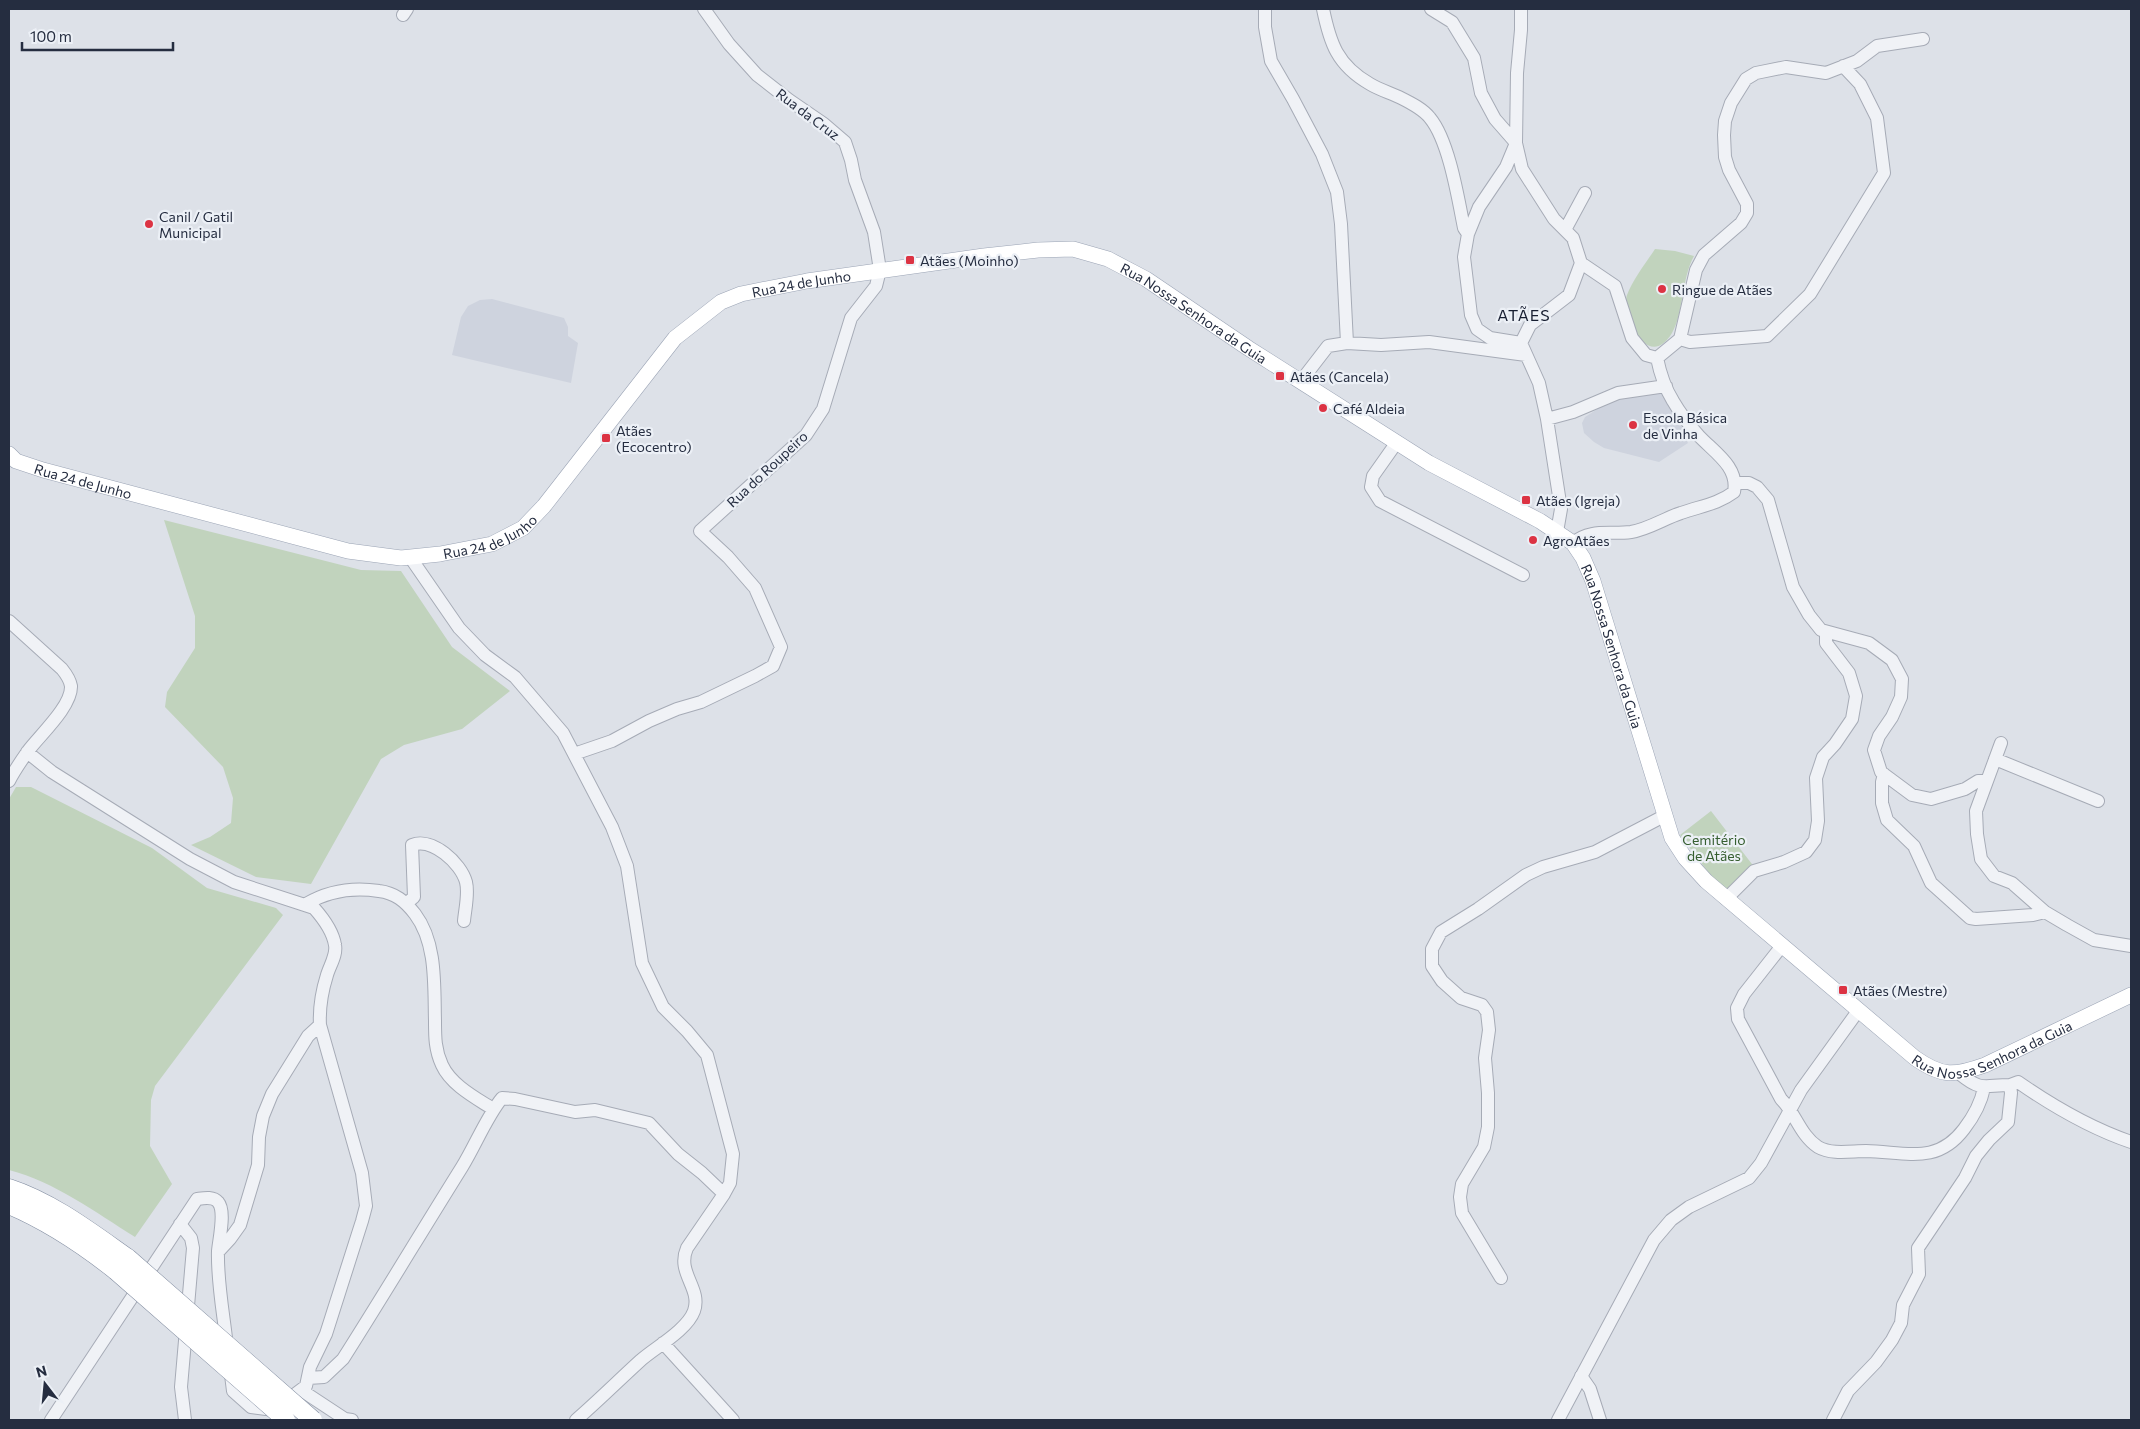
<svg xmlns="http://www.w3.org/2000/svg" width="2140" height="1429" viewBox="0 0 2140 1429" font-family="Commissioner,sans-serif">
  <rect width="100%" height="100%" fill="#dde1e8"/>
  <path fill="#ced3de" d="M492,299L564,318L568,327V336L578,343L571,383L452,355L461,317L468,306L480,300Z
    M1661,389L1685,428L1681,430L1688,443L1659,462L1604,448L1594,442L1584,433L1582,423L1585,417L1618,396Z"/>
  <path fill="#c1d3bd" d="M1655,249L1675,251L1694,256C1681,280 1684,312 1672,333C1647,374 1621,312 1627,295C1633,279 1646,263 1655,249Z
    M164,520L361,570L401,571L452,647L510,691L462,729L404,745L381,759L311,884L256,877L191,845L210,837L231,823L233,798L223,767L165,707L167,692L195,648V616Z
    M16,787H31L152,848L207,888L276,908L283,915L155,1086L151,1100L150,1146L172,1184L135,1237C95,1212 55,1182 9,1170V799Z
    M1711,811L1755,868L1728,890L1721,889L1680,835Z"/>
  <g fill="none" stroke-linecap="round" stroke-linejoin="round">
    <defs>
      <path id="minor" d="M1265,9V27L1271,61L1293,99L1322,154L1337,192L1341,224L1347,343
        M1323,9C1330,43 1337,65 1370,84C1380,90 1391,93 1401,98C1411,103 1423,109 1430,118C1449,141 1458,198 1464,228L1468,234
        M1431,9L1452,22L1474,58L1481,93L1495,119L1516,143L1522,169L1554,219L1573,238L1581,263L1615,286L1632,338L1646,355L1657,358L1680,339L1696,270L1704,255L1741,223L1747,213V204L1729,170L1725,157L1724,135L1725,121L1731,103L1746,79L1756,73L1786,67L1826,73L1857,61L1877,46L1923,39
        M1521,9V30L1517,73L1516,143L1506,167L1479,207L1468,234L1464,257L1471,315L1477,329L1490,338L1521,343L1539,383L1547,419L1561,509L1557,532
        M403,15L407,9
        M1565,230L1585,193
        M1680,339L1690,342L1767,336L1810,294L1884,173L1877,118L1860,84L1843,66
        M1521,343L1530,325L1569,295L1581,263
        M1301,381L1328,346L1347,343L1381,345L1429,342L1526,355
        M1547,419L1573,412L1618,393L1666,386
        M1397,442L1373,476L1371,487L1380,501L1523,575
        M1736,483H1749L1757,487L1768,500L1793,587L1809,615L1821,630L1869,643L1892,660L1902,679L1901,697L1892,717L1879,736L1874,750L1881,772L1912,795L1931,799L1965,789L1978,781H1986
        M1573,543C1591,528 1610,535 1631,532C1649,529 1665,518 1681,513C1701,506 1718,504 1734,492C1739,467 1714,452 1699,436C1690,426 1680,413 1673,401C1665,388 1660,373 1657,358
        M410,557L459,628L485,655L515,677L563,733L612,827L627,866L642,963L663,1007L687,1031L707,1055L733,1154L730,1183L724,1194L687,1248C676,1273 702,1288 694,1311C687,1330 656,1347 641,1360C619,1380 598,1401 576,1420
        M9,621L62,669C66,674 70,680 71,686C72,706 40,735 28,751C21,761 14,771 9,781
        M2001,743L1976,811L1977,834L1981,859L1994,876L2012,883L2045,912L2067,925L2094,940L2131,946
        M27,752L52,772L190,859L234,882L314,908C322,917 333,932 335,945C337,955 330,965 327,975C322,991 319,1008 320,1025L362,1173L366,1206L362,1221L326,1334L310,1367L306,1386L274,1410L251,1407L233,1391L230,1367
        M574,754L612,741L649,721L677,709L701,702L755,676L773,666L781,647L755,588L728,557L700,531L806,435L823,409L851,318L876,286L880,270L874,232L855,180L851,160L845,142L824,124L789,100L757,75L729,44L704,9
        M1995,759L2098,801
        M1884,774L1882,782V803L1887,820L1914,846L1931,883L1970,918L1976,919L2033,915L2045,912
        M1726,899L1754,871L1784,862L1806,852L1815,840L1818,821L1816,778L1823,757L1835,744L1852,719L1856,696L1849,673L1826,643V632
        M407,903L414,897L412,845C432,837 461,863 466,882C469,894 465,909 464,921
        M306,904C328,891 353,887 379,891C395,893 405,901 415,914C437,943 434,986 435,1021C435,1037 435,1050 442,1065C451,1085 476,1098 493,1109
        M1781,947L1744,994L1737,1008L1738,1019L1781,1099C1796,1114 1800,1135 1818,1147C1832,1155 1851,1151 1866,1151C1906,1152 1937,1165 1964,1129C1974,1116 1981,1103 1984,1088
        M2010,1085L2018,1082C2054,1107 2090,1128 2131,1142
        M180,1224L191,1238L193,1248L181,1387L185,1420
        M218,1252L230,1239L240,1225L258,1165L259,1137L263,1116L272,1094L308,1036L320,1025
        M1501,1278L1462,1213L1460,1197L1462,1184L1484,1147L1488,1127V1093L1485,1058L1489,1030L1487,1012L1482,1005L1461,998L1442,981L1432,966V949L1441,932L1478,909L1526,875L1543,867L1595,852L1664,816
        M663,1343L733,1420
        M1581,1376L1590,1389L1600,1420
        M308,1378L324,1377L343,1359C383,1296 422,1231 462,1167C475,1146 487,1116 502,1098L515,1099L575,1112L595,1110L649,1123L678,1154L702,1173L724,1194
        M301,1390L345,1419L352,1420
        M51,1420L197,1199C204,1198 213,1196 218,1202C226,1211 219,1239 218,1251C217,1283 224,1316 227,1347
        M1558,1420L1654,1240L1671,1220L1689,1207L1749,1178L1761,1163L1801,1090L1858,1011
        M1833,1420L1848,1391L1876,1362L1892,1340L1901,1323L1903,1305L1919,1274L1918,1248L1965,1178L1976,1156L1989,1140L2008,1122L2011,1093L2010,1085C1984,1085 1982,1092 1960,1074"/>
      <g id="major">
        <path id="s1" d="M9,454L16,461L43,470L348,551L401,558L440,554L492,544L523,528L544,506L675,338L721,302L741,294L807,281L984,256L1038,250L1073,249L1108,259L1146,279L1248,348L1429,463L1540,521L1573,543L1583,558L1593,581L1672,838L1685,858L1706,881L1915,1058C1942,1077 1954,1076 1985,1065L2131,995"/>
      </g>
      <path id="highway" d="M9,1188C52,1202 91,1232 128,1258
        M9,1205C49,1222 82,1244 116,1271"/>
    </defs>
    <use href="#minor" stroke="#a6abb6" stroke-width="14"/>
    <use href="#major" stroke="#9ba4b5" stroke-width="16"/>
    <use href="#highway" stroke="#828da1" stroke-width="19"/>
    <use href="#minor" stroke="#f0f2f6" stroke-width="12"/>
    <use href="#major" stroke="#fff" stroke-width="15"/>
    <use href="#highway" stroke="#fff" stroke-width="18"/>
    <defs>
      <path id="highway-bridge" d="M128,1258L313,1420
        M116,1271L286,1420"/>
    </defs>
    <use href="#highway-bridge" stroke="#828da1" stroke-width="19" stroke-linecap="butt"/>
    <use href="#highway-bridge" stroke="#fff" stroke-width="18"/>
  </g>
  <g fill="#dc3343" stroke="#ecf0f6" stroke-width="2">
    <circle cx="149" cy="224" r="5"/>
    <rect x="905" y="255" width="10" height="10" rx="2.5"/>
    <circle cx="1662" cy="289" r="5"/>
    <rect x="1275" y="371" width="10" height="10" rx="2.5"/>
    <circle cx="1323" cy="408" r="5"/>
    <circle cx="1633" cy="425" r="5"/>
    <rect x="601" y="433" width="10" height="10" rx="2.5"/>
    <rect x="1521" y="495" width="10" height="10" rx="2.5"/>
    <circle cx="1533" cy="540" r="5"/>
    <rect x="1838" y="985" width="10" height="10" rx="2.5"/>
  </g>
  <g text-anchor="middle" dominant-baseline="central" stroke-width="4.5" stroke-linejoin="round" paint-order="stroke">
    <g font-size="14" fill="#252d40" stroke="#ecf0f6">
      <text transform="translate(808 114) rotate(37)">Rua da Cruz</text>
      <text stroke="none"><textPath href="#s1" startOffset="919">Rua 24 de Junho</textPath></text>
      <text stroke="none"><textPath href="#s1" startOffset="1331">Rua Nossa Senhora da Guia</textPath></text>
      <text transform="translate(767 469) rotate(-43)">Rua do Roupeiro</text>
      <text stroke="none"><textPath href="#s1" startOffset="80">Rua 24 de Junho</textPath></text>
      <text stroke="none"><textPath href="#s1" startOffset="500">Rua 24 de Junho</textPath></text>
      <text stroke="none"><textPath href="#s1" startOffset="1886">Rua Nossa Senhora da Guia</textPath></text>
      <text stroke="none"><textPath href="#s1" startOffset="2500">Rua Nossa Senhora da Guia</textPath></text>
    </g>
    <g font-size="14" fill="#252d40" stroke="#ecf0f6" text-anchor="start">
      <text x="159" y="216">Canil / Gatil<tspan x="159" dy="16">Municipal</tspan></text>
      <text x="920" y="260">Atães (Moinho)</text>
      <text x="1672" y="289">Ringue de Atães</text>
      <text x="1290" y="376">Atães (Cancela)</text>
      <text x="1333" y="408">Café Aldeia</text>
      <text x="1643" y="417">Escola Básica<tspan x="1643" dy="16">de Vinha</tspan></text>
      <text x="616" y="430">Atães<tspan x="616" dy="16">(Ecocentro)</tspan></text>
      <text x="1536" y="500">Atães (Igreja)</text>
      <text x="1543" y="540">AgroAtães</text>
      <text x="1853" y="990">Atães (Mestre)</text>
    </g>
    <g font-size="14" fill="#365e30" stroke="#ecf0f6">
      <text x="1714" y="839">Cemitério<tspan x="1714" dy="16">de Atães</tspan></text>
    </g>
    <g font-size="16" letter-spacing="1" fill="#171e31" stroke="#ecf0f6">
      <text x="1524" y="314">ATÃES</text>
    </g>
  </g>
  <rect width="2140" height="1429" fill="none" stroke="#252d40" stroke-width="20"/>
  <g transform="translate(45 1384) rotate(344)" stroke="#ecf0f6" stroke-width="4" paint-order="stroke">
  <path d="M0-4L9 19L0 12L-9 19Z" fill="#252d40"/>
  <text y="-8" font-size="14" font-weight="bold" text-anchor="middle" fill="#252d40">N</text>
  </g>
  <path d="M22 42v8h151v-8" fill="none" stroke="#252d40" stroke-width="2.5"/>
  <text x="30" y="42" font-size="15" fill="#252d40" stroke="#ecf0f6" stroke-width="4" paint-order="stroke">100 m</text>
</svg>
